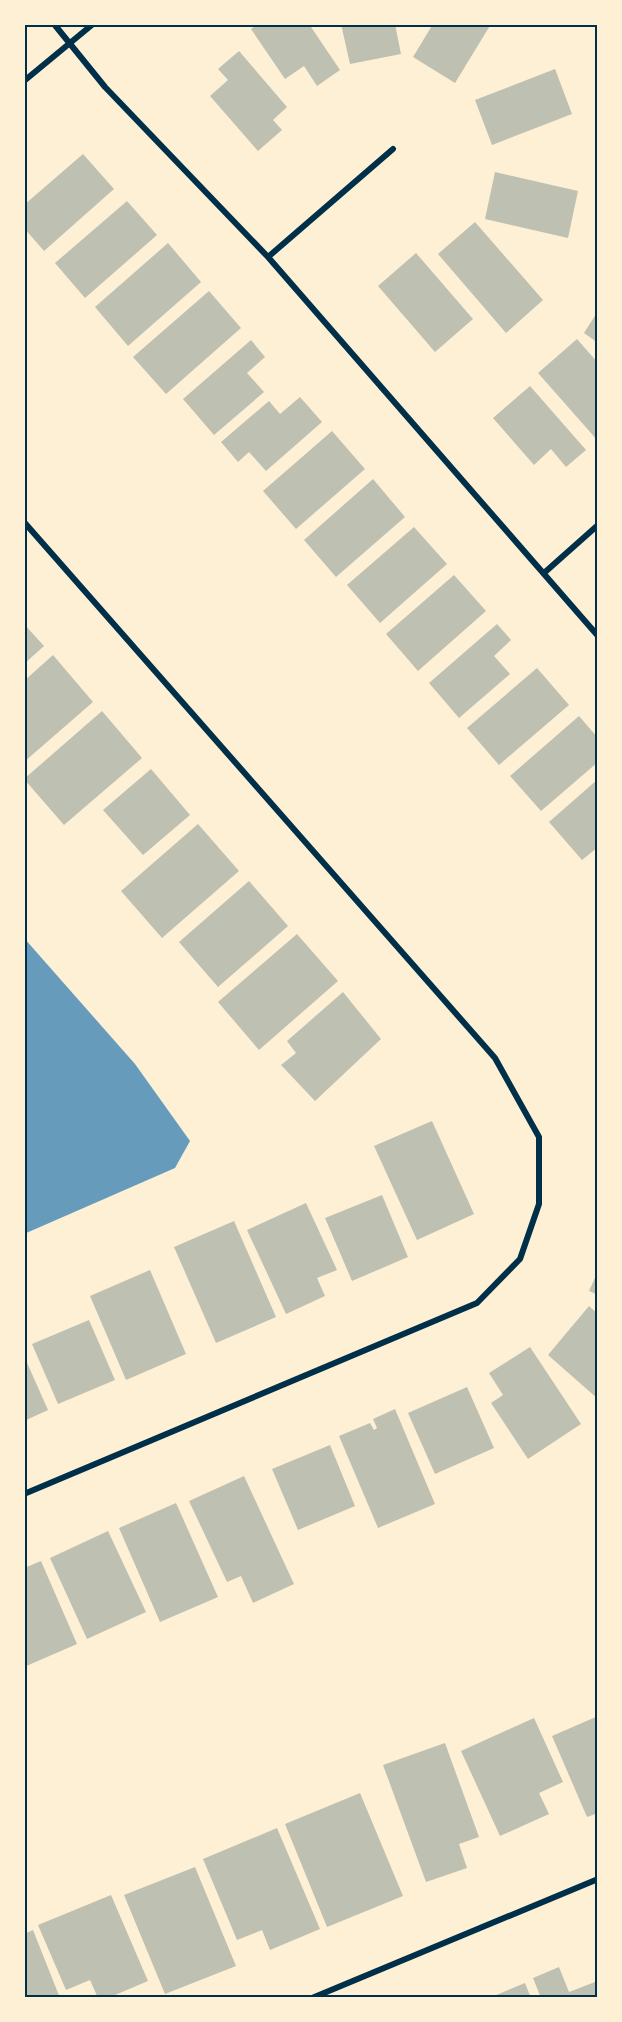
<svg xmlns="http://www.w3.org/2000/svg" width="622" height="2022" viewBox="0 0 622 2022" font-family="Montserrat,sans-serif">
  <rect width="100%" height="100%" fill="#fdf0d5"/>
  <path fill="#669bbc" d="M24,938L135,1064L190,1141L175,1168L24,1234Z"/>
  <path fill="#bec0b2" d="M258,24H309L340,70L317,86L304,66L285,79L251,29Z
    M341,24H395L401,54L350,64Z
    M433,24H491L455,83L413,57Z
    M239,51L287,107L273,120L282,130L258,151L210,96L228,80L218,69Z
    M555,69L572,114L492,145L475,100Z
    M83,154L114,189L44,251L24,228V205Z
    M495,172L578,191L568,238L485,219Z
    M127,201L157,235L85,298L55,263Z
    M475,222L543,300L506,333L438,254Z
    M168,243L201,282L128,346L95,307Z
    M416,253L473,319L435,352L378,286Z
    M209,291L241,328L166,394L133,357Z
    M598,311V343L584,333Z
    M577,339L598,363V441L538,373Z
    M251,340L265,357L247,373L264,392L214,435L183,399Z
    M530,386L586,450L566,467L551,449L534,465L493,418Z
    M300,397L322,422L266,471L249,452L238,462L221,442L269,401L280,414Z
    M332,431L365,469L296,529L263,491Z
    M373,479L405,517L336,577L304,540Z
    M414,527L447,564L380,623L347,585Z
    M454,575L486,611L418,671L386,634Z
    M24,624L44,646L24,664Z
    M497,624L511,640L494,656L510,674L459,718L429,683Z
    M53,655L93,702L24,762V681Z
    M537,668L569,705L499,765L467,728Z
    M102,711L142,758L64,825L24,779Z
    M579,716L598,738V762L541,811L510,776Z
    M151,769L190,815L143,855L103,810Z
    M598,779V847L582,860L549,822Z
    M198,824L239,871L162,938L121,891Z
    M249,881L288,926L218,987L179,942Z
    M297,934L338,981L259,1050L218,1002Z
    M343,992L381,1039L315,1101L281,1065L296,1053L287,1041Z
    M432,1121L474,1214L417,1240L374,1146Z
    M382,1195L408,1257L352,1281L325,1218Z
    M306,1203L337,1270L317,1278L325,1296L286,1314L247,1230Z
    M234,1221L276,1317L216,1343L174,1247Z
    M150,1270L186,1354L126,1380L90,1296Z
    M598,1271V1295L589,1291Z
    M589,1306L598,1314V1399L548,1355Z
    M89,1320L115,1380L58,1404L32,1344Z
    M530,1347L581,1424L528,1459L491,1403L503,1395L489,1373Z
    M24,1356L48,1410L24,1421Z
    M467,1387L494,1448L435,1474L408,1413Z
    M395,1409L435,1504L378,1528L339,1436L370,1423L374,1430L377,1428L373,1419Z
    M330,1445L355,1506L298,1530L272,1469Z
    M244,1476L294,1584L253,1603L241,1576L227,1582L189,1501Z
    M176,1503L218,1597L160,1622L119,1528Z
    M108,1531L146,1612L87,1639L50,1558Z
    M41,1561L77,1644L24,1667V1568Z
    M598,1716V1813L587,1817L552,1736Z
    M534,1718L563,1782L539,1793L549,1814L500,1836L461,1751Z
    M445,1743L479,1837L459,1844L467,1868L426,1882L383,1765Z
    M360,1793L403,1896L327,1927L285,1824Z
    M277,1828L320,1929L270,1950L262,1930L237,1940L203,1859Z
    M195,1867L236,1966L165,1994L124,1895Z
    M111,1895L148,1981L108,1998H98L90,1980L66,1990L38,1925Z
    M33,1930L60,1998H24V1934Z
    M559,1967L569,1992L595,1982L598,1998H541L533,1978Z
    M525,1983L531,1998H489Z"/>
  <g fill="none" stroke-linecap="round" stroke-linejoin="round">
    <path stroke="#003049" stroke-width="6" d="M54,24L105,87L268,257L598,636
      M24,81L93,24
      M268,257L393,149
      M24,522L495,1058L539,1137V1204L520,1259L477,1303L24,1494
      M544,573L598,525
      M312,1998L598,1879"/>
  </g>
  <rect width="622" height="2022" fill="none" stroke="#fdf0d5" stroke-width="51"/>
  <rect x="26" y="26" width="570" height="1970" fill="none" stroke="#003049" stroke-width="2"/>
</svg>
